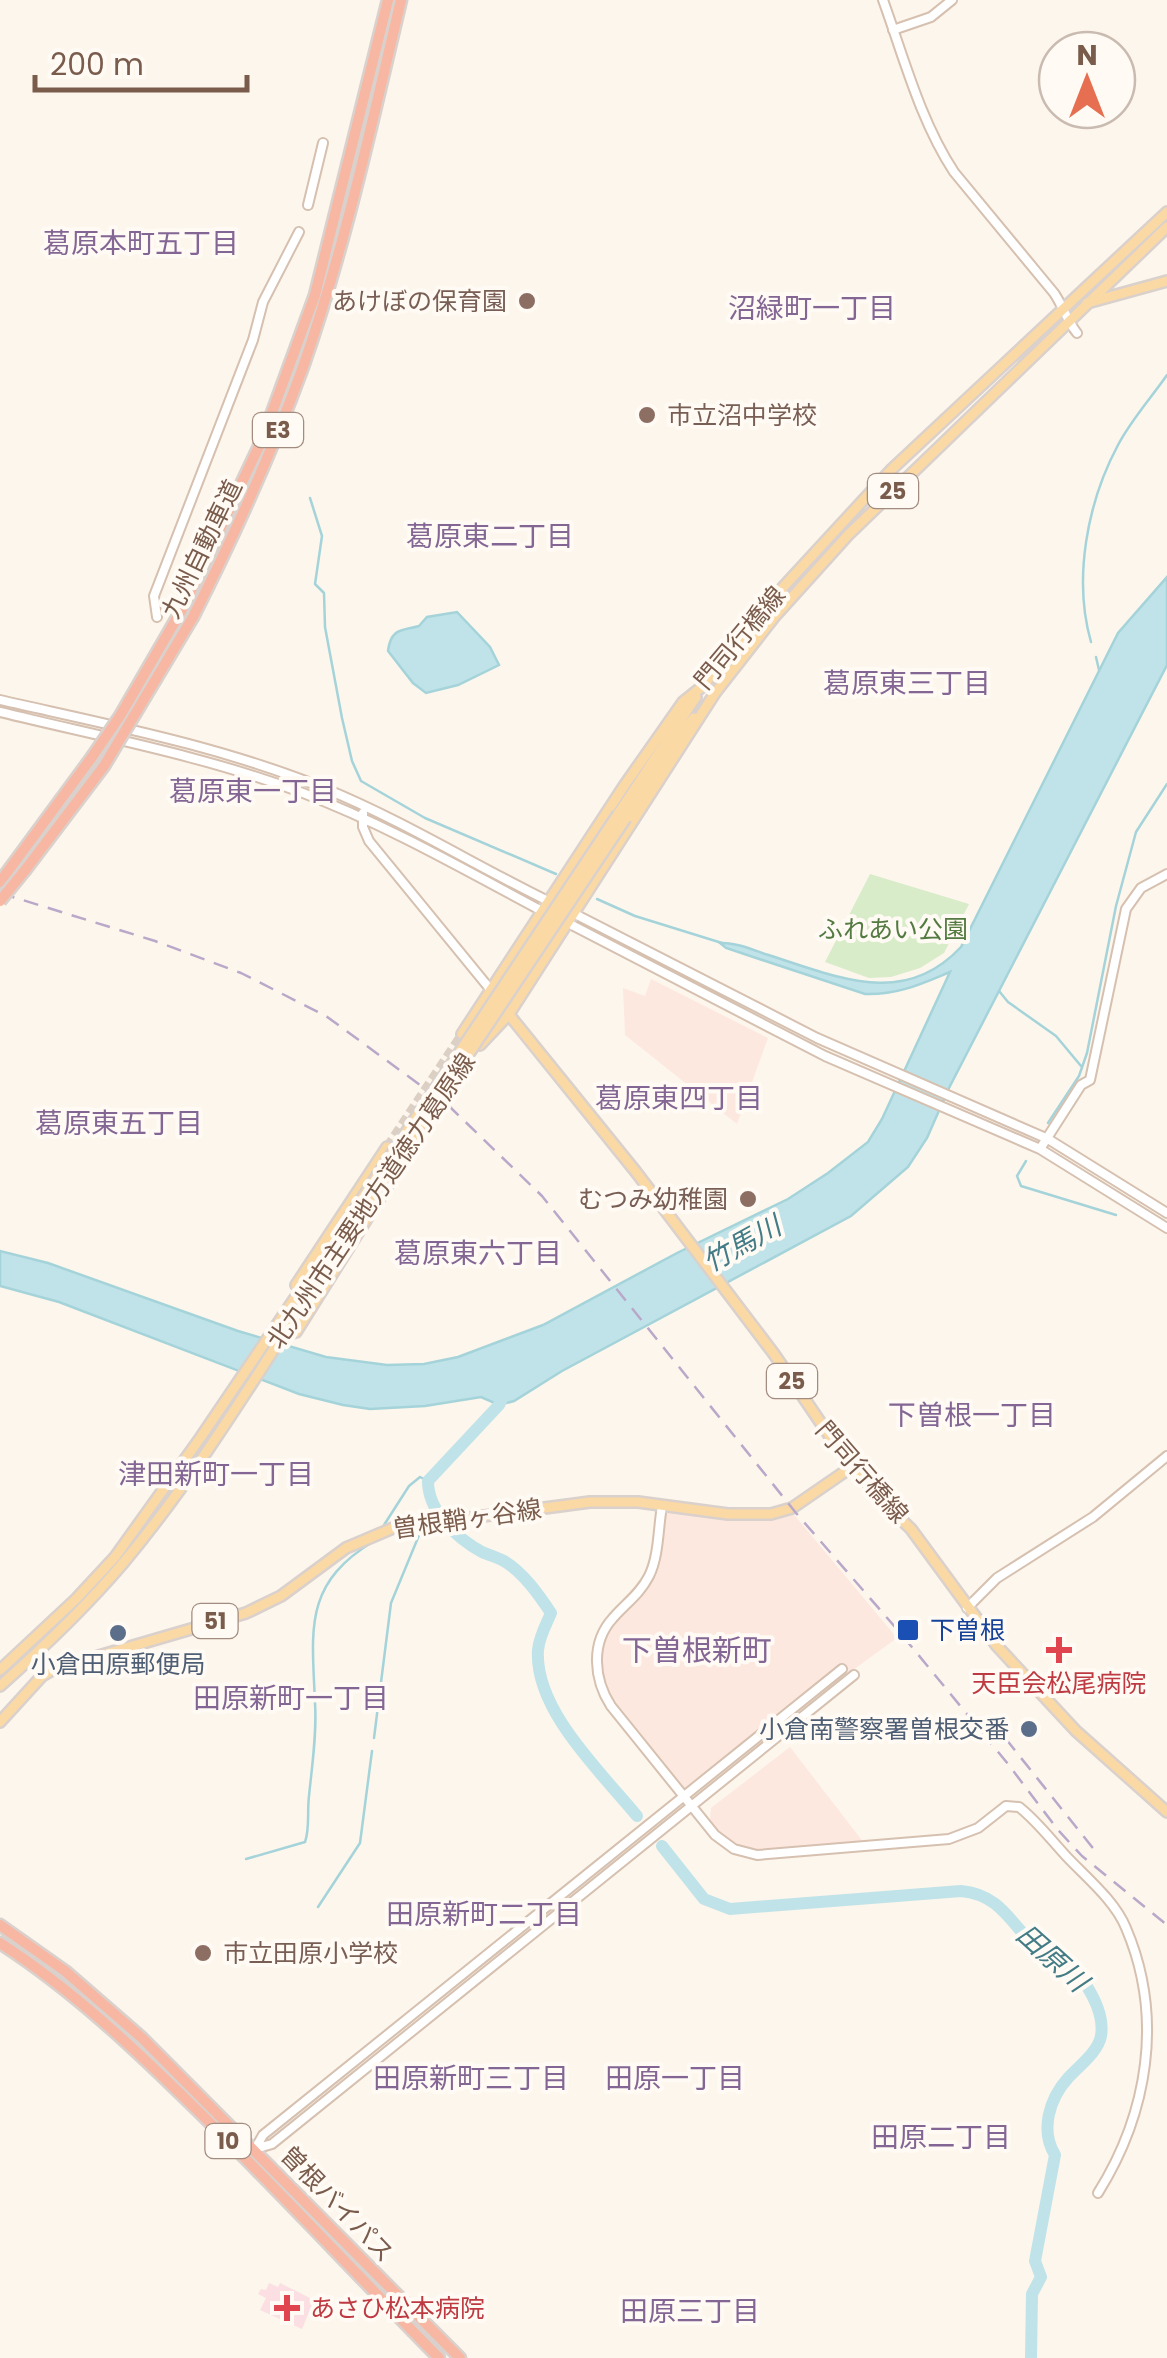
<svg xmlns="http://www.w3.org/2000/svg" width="1167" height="2358" viewBox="0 0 1167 2358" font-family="Poppins,'Noto Sans JP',sans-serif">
  <rect width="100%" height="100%" fill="#fdf6ec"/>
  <path fill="#fde8e0" d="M651,979L768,1038L737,1124L625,1035L623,988L645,996Z
    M665,1508L791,1511L897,1638L686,1791L603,1686L599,1666L601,1647L612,1621L647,1588L658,1562Z
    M790,1747L864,1843L756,1851L736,1846L718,1833L710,1820L711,1808Z"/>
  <path fill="#fbdfe3" d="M269,2283L278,2287L280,2283L314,2300L302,2329L260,2310L266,2298L258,2294L261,2289L266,2290Z"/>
  <path fill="#d8ecc9" d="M870,874L969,904L944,953L920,968L891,977L869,978L825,962Z"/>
  <path fill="#bfe3e8" stroke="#a5d3da" stroke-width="2.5" d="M1167,577V665L949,1088L927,1138L908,1167L851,1216L562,1371L514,1401L499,1405L481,1397L425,1406L370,1409L343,1405L299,1394L59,1302L0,1286V1251L48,1263L238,1331L326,1357L387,1365L424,1364L458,1357L543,1325L677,1253L788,1199L828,1173L868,1142L882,1119L950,972C921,984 898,995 865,994L726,948L720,943C734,942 751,949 765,954C834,975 902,1010 961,947L1118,633Z
    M457,612L490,647L499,665L458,685L426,693L413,683L388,651C391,627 403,631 419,626L427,617Z"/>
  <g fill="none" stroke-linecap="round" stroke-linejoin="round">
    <path stroke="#a5d3da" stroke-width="2.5" d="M310,498L322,536L315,584L324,593L325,627L342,718L352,761L361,781L425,818L556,874
      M1091,642C1073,579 1087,503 1118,445C1131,420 1151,398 1167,375
      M1096,657L1099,670
      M597,899L635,916L722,943
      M999,991L1008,1002L1056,1036L1081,1066
      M1048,1123L1079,1076L1087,1053L1116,906L1136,832L1167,784
      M1026,1161L1017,1176L1021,1186L1116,1215
      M384,1525L409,1486L420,1477L428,1481
      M374,1738L391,1603L422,1528
      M246,1859L305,1842C310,1828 307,1811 309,1796C312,1766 317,1733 315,1703C312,1629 303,1584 374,1541
      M318,1907L360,1843L372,1751"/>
    <path stroke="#bfe3e8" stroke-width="12" d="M505,1392L499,1405L428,1481C428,1511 456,1538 482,1552C489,1555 497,1557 504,1561C523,1572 539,1595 551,1613C546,1625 539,1637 538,1650C534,1710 602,1773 637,1816
      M662,1846L704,1899L730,1909L961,1891C997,1894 1009,1919 1032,1944C1038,1952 1045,1960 1053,1966C1064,1973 1079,1975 1086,1985C1095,1999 1104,2018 1101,2036C1098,2052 1079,2066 1068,2078C1049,2099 1040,2131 1055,2155L1035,2261L1041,2277L1032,2294L1031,2358"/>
    <path stroke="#dcd0c4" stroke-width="9" stroke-dasharray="9 4.5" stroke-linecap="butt" d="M387,1147L462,1034
      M405,1158L445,1097"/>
    <defs>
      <path id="secondary" d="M883,0C904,58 920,120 954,172L1054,293C1063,306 1067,321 1077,333
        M893,30L931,17L952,0
        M308,205L323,143
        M157,617L154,596L253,340L263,302L299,232
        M0,700C110,725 221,746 326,789C404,821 476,866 552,903
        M0,712C102,737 205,756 303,793C387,825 465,870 544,912
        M363,813V827L369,841L490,989
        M569,911L817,1038L1048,1139L1167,1213
        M566,922L825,1056L1040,1149L1167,1228
        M1040,1149L1081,1085L1090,1080L1126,909L1141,888L1167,874
        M662,1506C658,1529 659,1556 649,1576C640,1594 625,1604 613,1618C590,1643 594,1680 611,1706L715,1835L734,1849L757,1855L949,1839L978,1828L1006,1806L1019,1807C1037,1821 1052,1841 1067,1857C1087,1878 1115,1901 1126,1928C1164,2017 1148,2113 1098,2193
        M967,1608L997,1578L1093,1517L1167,1456
        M255,2149L272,2144L854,1675
        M255,2149L263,2135L842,1669"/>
      <path id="primary" d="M1087,303L1167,281
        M618,814L696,697
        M626,818L673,743L694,718
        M506,1011L636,1172L774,1354L831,1438L884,1503L911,1529L997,1646L1076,1731L1167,1812
        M462,1034L624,786L683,702L703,686L764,608L892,469L1167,212
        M480,1045L509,1014L715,693L775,616L848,535L1167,227
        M296,1285L387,1147
        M282,1335L296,1332L405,1158
        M0,1670L76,1599L115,1557L201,1437L341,1230
        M0,1686C44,1647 86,1607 124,1562C208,1461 275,1344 348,1235
        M0,1722L42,1676L54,1669L246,1613L281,1596L346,1548L393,1528L590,1502H638L728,1514H771L792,1508L853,1466"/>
      <path id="highway" d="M181,611L262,440L315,295L388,0
        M193,617C234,536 272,452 303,367C345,247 372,123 401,0
        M26,869L104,766
        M0,882L92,757
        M0,1925L65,1971L142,2038L460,2358
        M0,1943C73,1990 136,2050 198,2111C280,2192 358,2276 439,2358"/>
    </defs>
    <use href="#secondary" stroke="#d6c0b0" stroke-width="12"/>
    <use href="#primary" stroke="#dad1cd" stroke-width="14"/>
    <use href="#highway" stroke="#dad1cd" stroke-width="15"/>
    <use href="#secondary" stroke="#fff" stroke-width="8"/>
    <use href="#primary" stroke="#fbd9a5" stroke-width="9"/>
    <use href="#highway" stroke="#f7b7a3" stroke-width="10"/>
    <path stroke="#b9a8c9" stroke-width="2.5" stroke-dasharray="15 10" stroke-linecap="butt" d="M0,893L155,941L241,973L326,1016L450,1107L542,1196L796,1513L902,1635L1008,1764L1058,1830L1082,1856L1167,1925
      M990,1719L1096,1852"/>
    <defs>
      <path id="primary-bridge" d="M341,1230L618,814
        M348,1235L626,818"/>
      <path id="highway-bridge" d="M92,757L120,716L181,611
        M104,766L193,617
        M0,901L26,869"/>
    </defs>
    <use href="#primary-bridge" stroke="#dad1cd" stroke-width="14" stroke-linecap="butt"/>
    <use href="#highway-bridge" stroke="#dad1cd" stroke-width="15" stroke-linecap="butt"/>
    <use href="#primary-bridge" stroke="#fbd9a5" stroke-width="9"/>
    <use href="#highway-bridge" stroke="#f7b7a3" stroke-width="10"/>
  </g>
  <g fill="#8d6e63" stroke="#fffaf3" stroke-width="4">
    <circle cx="527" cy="301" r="10"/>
    <circle cx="647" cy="415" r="10"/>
    <circle cx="748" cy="1199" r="10"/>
    <circle cx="203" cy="1953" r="10"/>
  </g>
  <rect fill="#1a4fb4" stroke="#fffaf3" stroke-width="4" x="896" y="1618" width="24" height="24" rx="5"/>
  <g fill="#5c6f8a" stroke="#fffaf3" stroke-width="4">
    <circle cx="118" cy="1633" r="10"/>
    <circle cx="1029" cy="1729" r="10"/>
  </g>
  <g fill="#e0444e" stroke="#fffaf3" stroke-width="4">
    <path d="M1054 1635h10v10h10v10h-10v10h-10v-10h-10v-10h10z"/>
    <path d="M282 2293h10v10h10v10h-10v10h-10v-10h-10v-10h10z"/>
  </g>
  <g text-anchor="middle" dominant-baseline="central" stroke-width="8" stroke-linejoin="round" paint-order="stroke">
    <g fill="#fffaf3" stroke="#a28b7f" stroke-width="2.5">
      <rect x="253" y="413" width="50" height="34" rx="8"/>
      <rect x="868" y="474" width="50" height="34" rx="8"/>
      <rect x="767" y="1364" width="50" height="34" rx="8"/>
      <rect x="192.5" y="1604" width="45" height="34" rx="8"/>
      <rect x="205.5" y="2124" width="45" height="34" rx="8"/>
    </g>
    <g font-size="22" font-weight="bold" fill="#7a5c4d">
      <text x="278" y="430">E3</text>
      <text x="893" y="491">25</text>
      <text x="792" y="1381">25</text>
      <text x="215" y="1621">51</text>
      <text x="228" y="2141">10</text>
    </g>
    <g font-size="25" fill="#785e54" stroke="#fffaf3" text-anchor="end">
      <text x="507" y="301">あけぼの保育園</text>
      <text x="667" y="415" text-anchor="start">市立沼中学校</text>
      <text x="728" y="1199">むつみ幼稚園</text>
      <text x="223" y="1953" text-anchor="start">市立田原小学校</text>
    </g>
    <g font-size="25" fill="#7a5c4d" stroke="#fffaf3">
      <text transform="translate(202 549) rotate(-64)">九州自動車道</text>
      <text transform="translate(740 638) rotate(-50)">門司行橋線</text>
      <text transform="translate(371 1201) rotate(-56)">北九州市主要地方道徳力葛原線</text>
      <text transform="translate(862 1472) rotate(49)">門司行橋線</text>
      <text transform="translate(467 1519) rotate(-8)">曽根鞘ヶ谷線</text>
      <text transform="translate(337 2204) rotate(46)">曽根バイパス</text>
    </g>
    <g font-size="25" fill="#537a41" stroke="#fffaf3">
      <text x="893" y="929">ふれあい公園</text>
    </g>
    <g font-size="25" fill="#164399" stroke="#fffaf3" text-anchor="start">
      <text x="930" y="1630">下曽根</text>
    </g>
    <g font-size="25" fill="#4e5e75" stroke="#fffaf3">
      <text x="118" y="1664">小倉田原郵便局</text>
      <text x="1009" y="1729" text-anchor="end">小倉南警察署曽根交番</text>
    </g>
    <g font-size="25" fill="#be3a42" stroke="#fffaf3">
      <text x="1059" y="1683">天臣会松尾病院</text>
      <text x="310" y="2308" text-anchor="start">あさひ松本病院</text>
    </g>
    <g font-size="28" fill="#846695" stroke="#fffaf3">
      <text x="141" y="243">葛原本町五丁目</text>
      <text x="812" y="308">沼緑町一丁目</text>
      <text x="490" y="536">葛原東二丁目</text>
      <text x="907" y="683">葛原東三丁目</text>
      <text x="253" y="791">葛原東一丁目</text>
      <text x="679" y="1098">葛原東四丁目</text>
      <text x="119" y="1123">葛原東五丁目</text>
      <text x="478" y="1253">葛原東六丁目</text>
      <text x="972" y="1415">下曽根一丁目</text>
      <text x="216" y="1474">津田新町一丁目</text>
      <text x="291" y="1698">田原新町一丁目</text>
      <text x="484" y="1914">田原新町二丁目</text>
      <text x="471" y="2078">田原新町三丁目</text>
      <text x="675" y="2078">田原一丁目</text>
      <text x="941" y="2137">田原二丁目</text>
      <text x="690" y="2311">田原三丁目</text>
    </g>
    <g font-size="28" font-style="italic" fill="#437c86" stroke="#fffaf3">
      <text transform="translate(742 1244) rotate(-29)">竹馬川</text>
      <text transform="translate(1052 1958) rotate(42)">田原川</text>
    </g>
    <g font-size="30" fill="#846695" stroke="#fffaf3">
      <text x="697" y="1650">下曽根新町</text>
    </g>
  </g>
  <g transform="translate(1087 80)"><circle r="48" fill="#fffaf3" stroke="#cabbb1" stroke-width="2.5"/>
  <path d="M0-8L18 38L0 25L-18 38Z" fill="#e76f51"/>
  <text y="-15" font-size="28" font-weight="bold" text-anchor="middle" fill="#7a5c4d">N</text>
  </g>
  <path d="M35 75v15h212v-15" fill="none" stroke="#7a5c4d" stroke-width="5"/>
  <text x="50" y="75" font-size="30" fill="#7a5c4d" stroke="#fffaf3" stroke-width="8" paint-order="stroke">200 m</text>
</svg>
